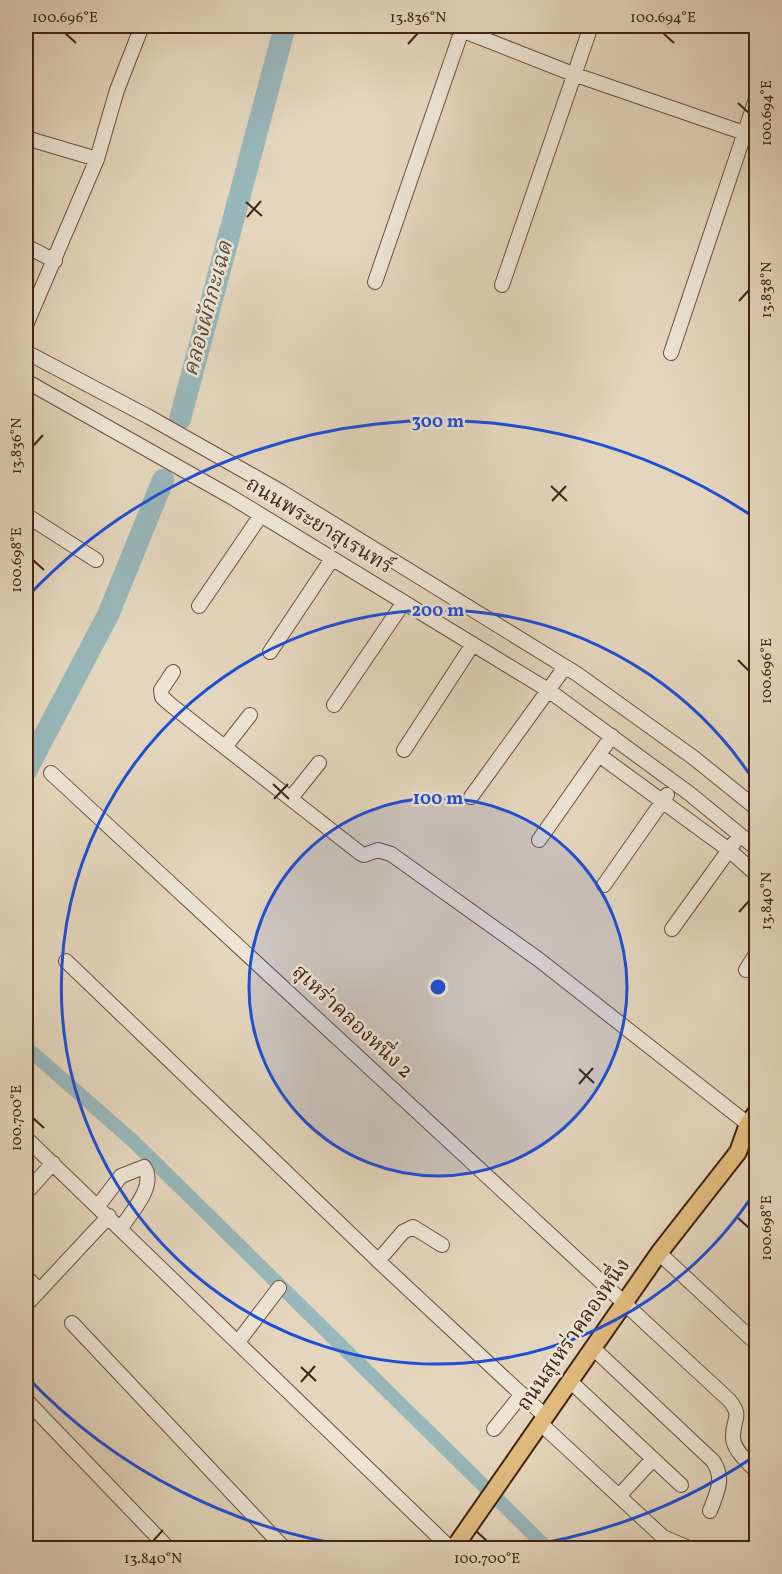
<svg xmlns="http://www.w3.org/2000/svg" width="782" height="1574" viewBox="0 0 782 1574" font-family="Vollkorn,'Noto Serif Thai',serif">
  <rect width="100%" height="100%" fill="#e4d6bd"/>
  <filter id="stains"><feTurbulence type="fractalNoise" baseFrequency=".00333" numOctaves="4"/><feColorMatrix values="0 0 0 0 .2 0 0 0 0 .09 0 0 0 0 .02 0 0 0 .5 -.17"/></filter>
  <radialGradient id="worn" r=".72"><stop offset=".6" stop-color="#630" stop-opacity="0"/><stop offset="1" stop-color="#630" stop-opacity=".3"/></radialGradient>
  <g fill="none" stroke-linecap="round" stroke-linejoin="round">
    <path stroke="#98b7ba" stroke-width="14" d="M26,1047L133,1141L547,1548"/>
    <path stroke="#98b7ba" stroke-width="22" d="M180,419L285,26
      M26,771L108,615L163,480"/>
    <defs>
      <path id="minor" d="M451,26L573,74L756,137
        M26,138L97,159
        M26,246L55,261
        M375,282L462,30
        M502,285L591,26
        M26,325L97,159L117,90L142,26
        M26,352L149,417L280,491L577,674L694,758L756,808
        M671,353L756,99
        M26,381L233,498L548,690L690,794L756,848
        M26,515L96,560
        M199,606L261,515
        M270,652L332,559
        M173,672L161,690L162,697L171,705L360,853L364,855L378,850L391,854L538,959L748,1124
        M334,705L404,602
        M225,747L250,715
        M404,750L473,644
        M599,755L729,850L756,874
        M51,773L729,1400C743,1417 733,1418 733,1436C732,1449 748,1462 756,1471
        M471,797L565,667
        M291,798L319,763
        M539,840L612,736
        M604,885L667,795
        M672,929L734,843
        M66,961L388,1270L545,1416
        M746,970L756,954
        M26,1138L450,1548
        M26,1193L53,1163
        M98,1206L121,1176L144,1167C157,1186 131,1212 121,1228
        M659,1253L756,1343
        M378,1261L403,1232L413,1227L442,1245
        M26,1277L39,1290
        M26,1305L109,1216
        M72,1323L284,1548
        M238,1342L279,1288
        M593,1348L713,1461C725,1479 717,1492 710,1511
        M570,1381L681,1485
        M26,1400L168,1548
        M540,1423L663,1537L689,1548
        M494,1429L522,1394
        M620,1495L653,1459"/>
      <path id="major" d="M454,1548L659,1253L738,1152L748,1124L756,1113"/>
    </defs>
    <use href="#minor" stroke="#69503c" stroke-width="16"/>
    <use href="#major" stroke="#402411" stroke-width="20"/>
    <use href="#minor" stroke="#ede4d4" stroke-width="14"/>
    <use href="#major" stroke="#e2bb7e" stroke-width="16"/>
  </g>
  <path fill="none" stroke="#402411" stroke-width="2" d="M65,33L76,43M663,33L674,43M408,44L418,33M738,103L749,113M246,202L262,216M247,217L261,201M739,301L749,290M33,446L43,435M551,486L567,501M552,501L566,486M33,560L44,570M738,660L749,671M273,784L289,799M274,799L288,784M739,912L749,901M579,1069L594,1083M579,1084L593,1068M33,1118L44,1128M738,1218L749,1228M301,1367L316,1381M301,1382L315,1366M476,1531L487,1541M153,1541L163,1530"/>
  <circle cx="438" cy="987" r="189" fill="#1d4ed8" fill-opacity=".12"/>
  <g fill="none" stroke="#1d4ed8" stroke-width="3">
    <circle cx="438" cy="987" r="189"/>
    <path d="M756 1190A377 377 0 1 1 756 784"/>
    <path d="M755 1456A566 566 0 0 1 512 1548M364 1548A566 566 0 0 1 27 1377M27 597A566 566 0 0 1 755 518"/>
  </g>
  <g text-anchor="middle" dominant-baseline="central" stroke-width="5" stroke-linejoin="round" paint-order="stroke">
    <g font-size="21" fill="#402411" stroke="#ede4d4">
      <text transform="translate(319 526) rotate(31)">ถนนพระยาสุเรนทร์</text>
      <text transform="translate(352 1022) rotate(43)">สุเหร่าคลองหนึ่ง 2</text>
      <text transform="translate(574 1335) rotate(-55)">ถนนสุเหร่าคลองหนึ่ง</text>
    </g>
    <g font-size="22" font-style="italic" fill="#56493b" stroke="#ede4d4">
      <text transform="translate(209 309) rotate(-75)">คลองผักกะเฉด</text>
    </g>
  </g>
  <circle cx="438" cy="987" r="9" fill="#1d4ed8" stroke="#ede4d4" stroke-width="3"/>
  <g font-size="18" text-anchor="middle" font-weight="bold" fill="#1d4ed8" stroke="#ede4d4" stroke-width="5" stroke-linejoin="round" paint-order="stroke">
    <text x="438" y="427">300 m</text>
    <text x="438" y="616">200 m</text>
    <text x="438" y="804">100 m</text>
  </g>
  <rect width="782" height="1574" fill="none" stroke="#e4d6bd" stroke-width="66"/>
  <rect x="33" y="33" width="716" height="1508" fill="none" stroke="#402411" stroke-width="2"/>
  <g font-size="15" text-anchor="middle" fill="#402411">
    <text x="65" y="22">100.696°E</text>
    <text x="418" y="22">13.836°N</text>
    <text x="663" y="22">100.694°E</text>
    <text transform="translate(766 113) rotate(-90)" y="5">100.694°E</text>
    <text transform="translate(766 290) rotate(-90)" y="5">13.838°N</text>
    <text transform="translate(16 446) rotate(-90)" y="5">13.836°N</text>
    <text transform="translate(16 560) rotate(-90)" y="5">100.698°E</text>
    <text transform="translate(766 671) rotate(-90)" y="5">100.696°E</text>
    <text transform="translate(766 901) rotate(-90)" y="5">13.840°N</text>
    <text transform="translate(16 1118) rotate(-90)" y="5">100.700°E</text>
    <text transform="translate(766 1228) rotate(-90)" y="5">100.698°E</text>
    <text x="153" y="1563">13.840°N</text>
    <text x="487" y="1563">100.700°E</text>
  </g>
  <rect width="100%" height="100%" filter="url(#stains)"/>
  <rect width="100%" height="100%" fill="url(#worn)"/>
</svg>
